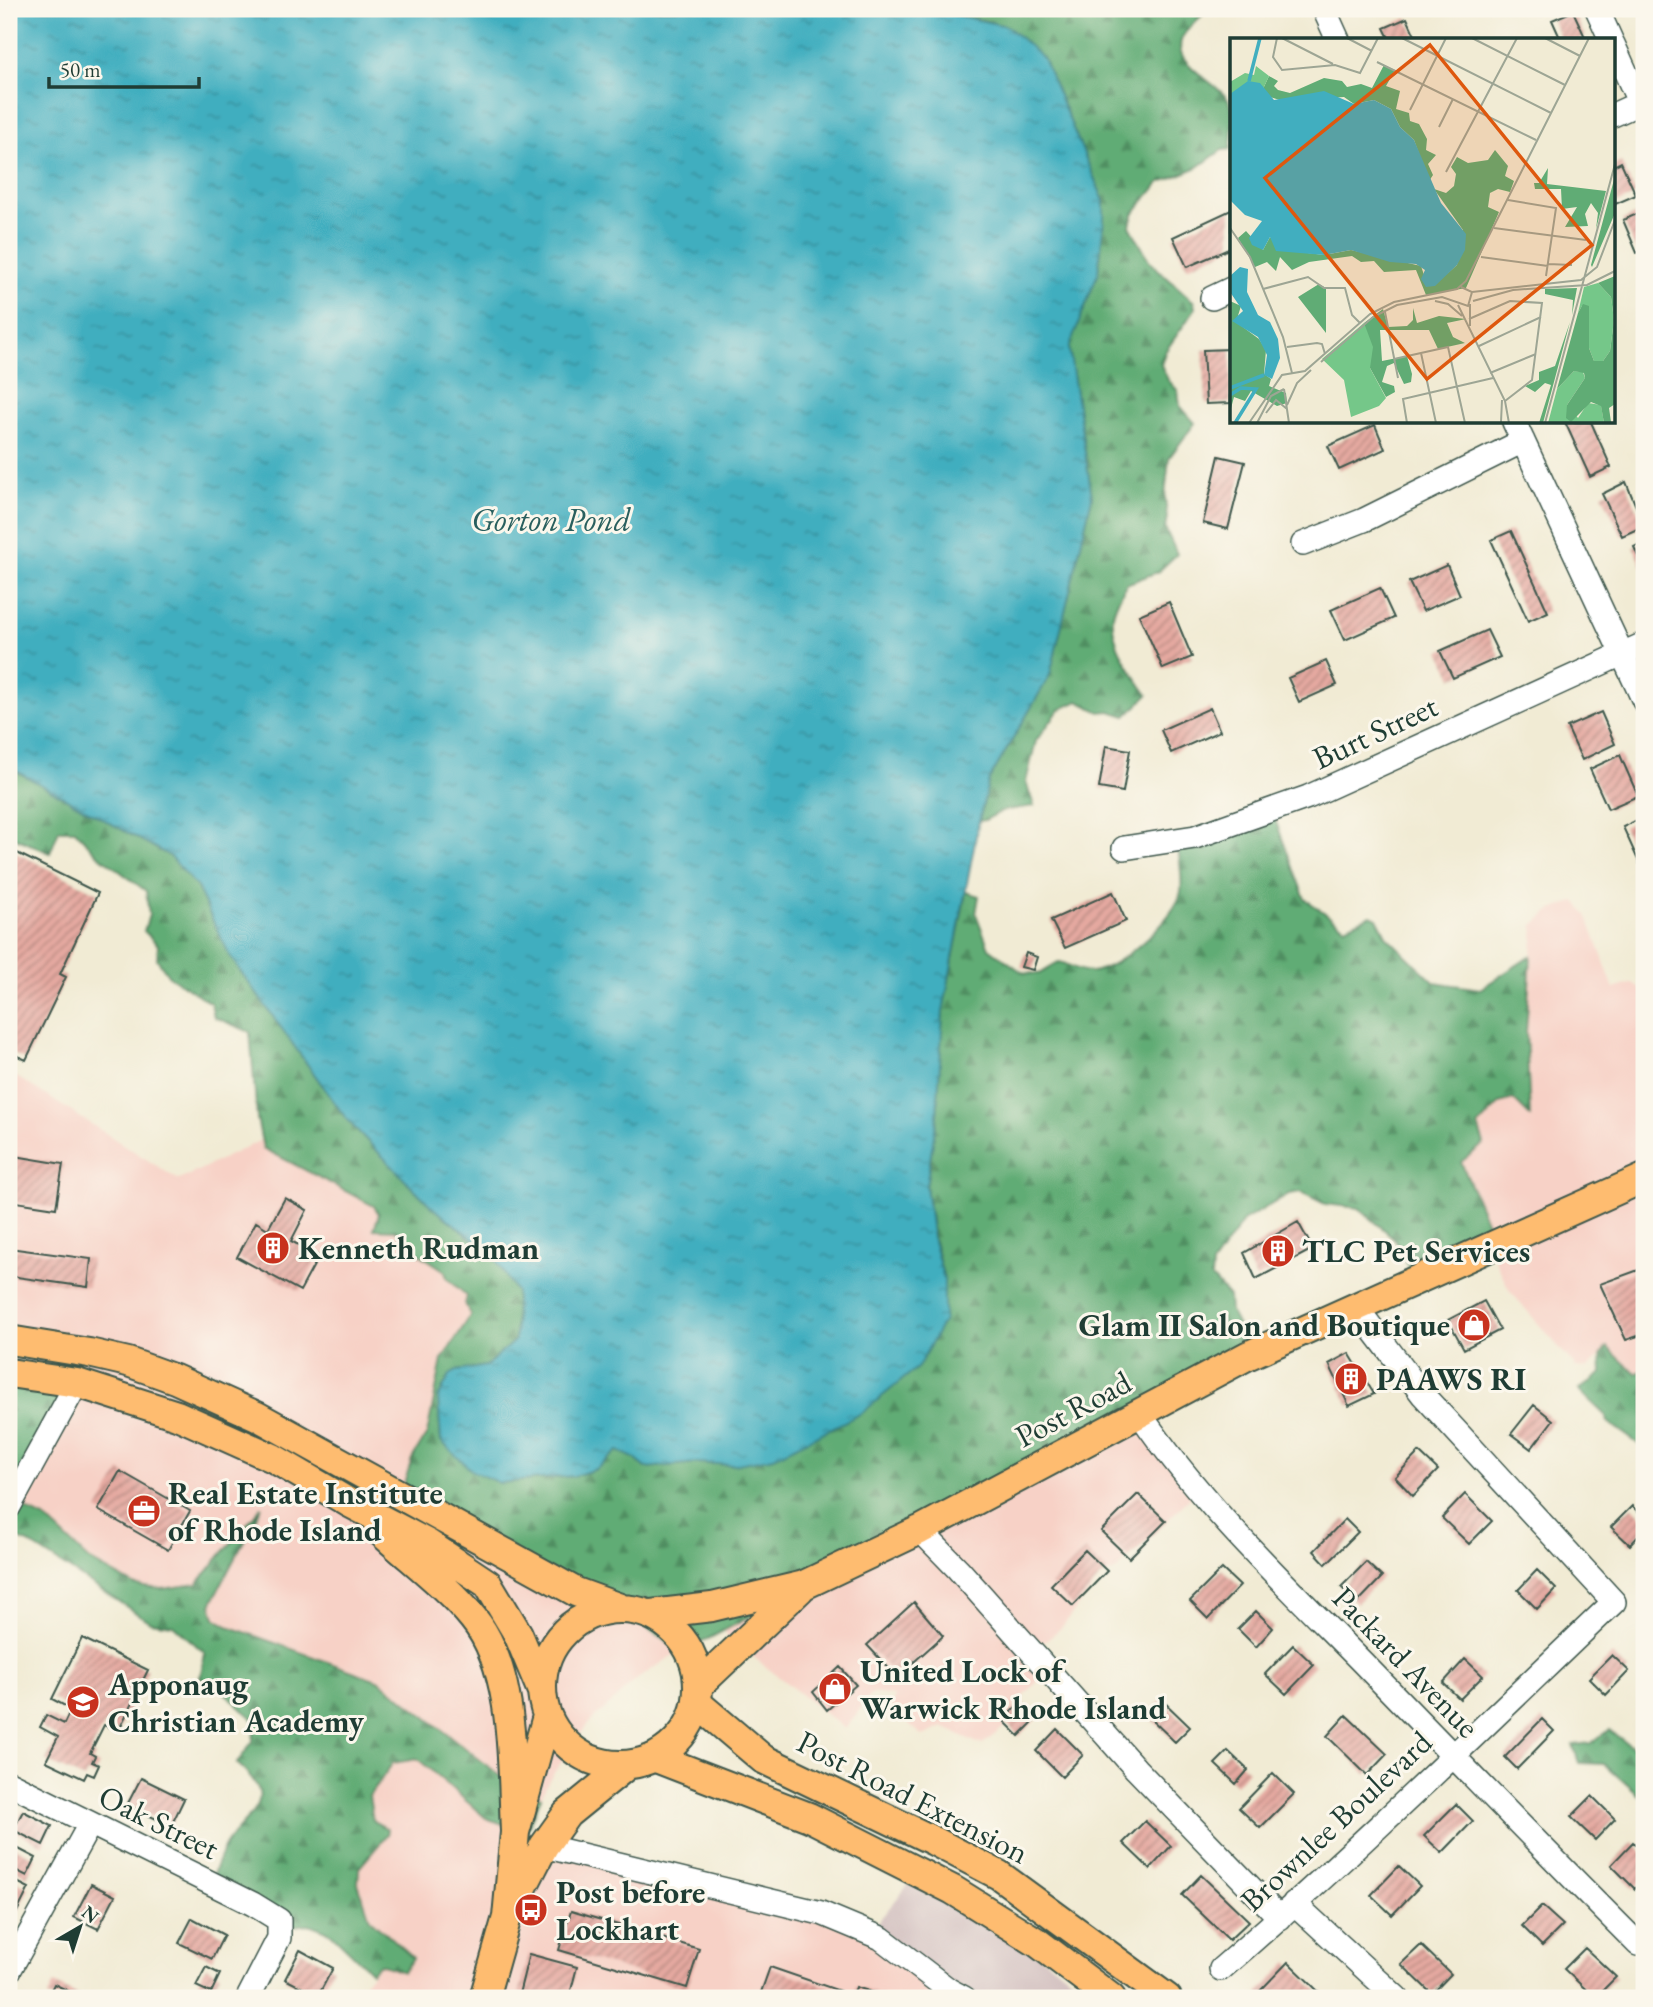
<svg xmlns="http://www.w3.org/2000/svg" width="1653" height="2007" viewBox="0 0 1653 2007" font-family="'EB Garamond',serif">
  <defs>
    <pattern id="forest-firs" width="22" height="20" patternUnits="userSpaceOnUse" patternTransform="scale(1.75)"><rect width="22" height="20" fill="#60ac75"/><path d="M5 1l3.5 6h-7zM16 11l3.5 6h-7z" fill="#4f8d61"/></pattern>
    <pattern id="water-ripples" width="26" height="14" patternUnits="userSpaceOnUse" patternTransform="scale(1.75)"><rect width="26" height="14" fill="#41aebf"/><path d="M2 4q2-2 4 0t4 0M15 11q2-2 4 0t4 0" fill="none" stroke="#368f9c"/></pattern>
    <pattern id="building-hatch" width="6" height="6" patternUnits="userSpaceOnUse" patternTransform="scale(1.75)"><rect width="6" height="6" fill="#e5a9a0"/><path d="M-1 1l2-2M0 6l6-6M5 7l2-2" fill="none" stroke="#b98b83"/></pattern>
  </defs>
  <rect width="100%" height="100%" fill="#fbf7ec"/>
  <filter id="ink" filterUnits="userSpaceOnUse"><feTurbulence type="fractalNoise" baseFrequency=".0143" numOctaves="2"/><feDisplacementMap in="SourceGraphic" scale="14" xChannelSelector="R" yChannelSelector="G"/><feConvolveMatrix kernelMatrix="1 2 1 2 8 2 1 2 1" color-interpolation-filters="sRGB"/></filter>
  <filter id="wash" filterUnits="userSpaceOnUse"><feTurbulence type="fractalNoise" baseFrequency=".00686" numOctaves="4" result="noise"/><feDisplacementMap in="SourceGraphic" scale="28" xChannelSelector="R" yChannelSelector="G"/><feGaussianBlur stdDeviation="1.57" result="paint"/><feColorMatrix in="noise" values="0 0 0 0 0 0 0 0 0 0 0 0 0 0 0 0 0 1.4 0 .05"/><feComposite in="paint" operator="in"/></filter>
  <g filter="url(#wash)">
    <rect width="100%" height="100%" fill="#f1ebd4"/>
    <path fill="#f7d1c6" d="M1576,901L1587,915L1614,989L1633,983L1644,991V1369L1636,1374L1608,1348L1588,1368L1576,1367L1510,1291L1489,1248L1461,1162L1484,1144L1478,1126L1500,1103L1513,1099L1529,1115L1526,1032L1534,925L1550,911Z
      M9,1072L179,1180L261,1140L263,1148L374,1206L418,1253L445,1271L447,1278L467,1296L465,1304L471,1315L442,1360L427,1434L412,1459L560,1574L681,1650L636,1680L587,1725L549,1780L541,1797L214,1618L211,1604L259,1510L197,1584L162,1589L136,1586L89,1560L46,1519L15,1504L9,1361Z
      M1137,1415L1198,1490L1116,1571L1100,1578L1061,1628L1035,1649L1047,1671L1010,1712L1009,1723L982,1745L943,1727L923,1736L891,1708L894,1696L872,1693L845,1729L728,1637L725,1631Z
      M418,1759L486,1818L526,1832L530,1841L820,1911L965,1998H351L380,1964L413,1958L370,1919L358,1883L359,1868L387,1835L373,1821L369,1796L393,1763Z"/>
    <path fill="#d2bfbf" d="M922,1868L1098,1998H965L872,1929Z"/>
    <path fill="url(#forest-firs)" stroke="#407454" stroke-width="2" d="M942,9H1208C1201,17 1192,24 1185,33C1163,64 1222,81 1231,105C1235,117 1231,136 1231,149L1222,150L1198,167L1159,183L1133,214L1130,226L1150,262L1194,302L1195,309L1165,352L1161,365L1168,380L1178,391L1180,406L1195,423L1169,458L1165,497L1167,518L1165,528L1177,554L1158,572L1126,584C1122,593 1115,605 1113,615C1110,644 1132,673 1148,695L1126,716L1110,711L1100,712L1078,701L1059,710L1036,741L1026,782L1034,806L1002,811L985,820L979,821L989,780L1050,675L1092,497L1069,348L1098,273L1104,220V201L1043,58L992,22L955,15Z
      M9,767L170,856L197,887L229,955L348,1121L431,1206L492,1254L516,1291L515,1340L486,1366L457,1371L450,1375L438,1398L441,1441L499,1483L574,1476L596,1469L618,1450L634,1458L646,1468L697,1463L733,1465L944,1279L934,1241L926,1186L937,1116L943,1011L966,892L979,896L976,914L989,948L1022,972L1039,974L1060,962C1069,965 1082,972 1091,972C1117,971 1178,916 1181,891C1183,875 1179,857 1177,841L1273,814L1305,899L1345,927L1371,915L1377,918L1386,936L1434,982L1480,989L1531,956L1526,1032L1530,1116L1513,1099L1500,1103L1478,1126L1484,1144L1461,1162L1494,1240L1414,1280L1395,1239L1359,1208L1325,1204L1301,1192L1289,1194L1243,1221L1212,1265L1211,1277L1229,1297L1230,1311L1251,1351L691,1648L681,1650L560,1574L400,1496L412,1459L427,1434L442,1360L471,1315L465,1304L467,1296L447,1278L445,1271L418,1253L396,1230L374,1229L379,1214L374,1206L263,1148L257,1118L250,1032L214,1017L211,1003L169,976L157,959L158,945L144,931L149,915L146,891L97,854L75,830H59L50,853L9,835Z
      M1607,1347L1636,1374L1644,1369V1448L1608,1422L1606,1416L1579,1390L1602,1373L1601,1354Z
      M9,1361L75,1372L15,1504L46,1519L89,1560L136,1586L162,1589L197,1584L262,1506L211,1604L215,1618L228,1626L380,1681L507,1781L541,1797L526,1832L486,1818L418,1759L393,1763L369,1796L373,1821L388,1829L387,1835L359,1868L358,1883L370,1919L413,1958L403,1972L380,1964L371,1972L330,1932L309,1924L284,1927L210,1881C216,1868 220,1852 228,1841C253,1808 280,1801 237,1763L253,1741L255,1721L221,1689L200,1678L205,1653L173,1625L150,1622L32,1545L9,1534Z
      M1609,1730L1644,1756V1803L1640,1796L1604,1764L1579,1763L1573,1745L1591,1743Z"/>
    <path fill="url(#water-ripples)" stroke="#30767a" stroke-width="2" d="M9,9H942L955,15L1007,26L1043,58L1104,201V220L1098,273L1069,348L1092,497L1050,675L989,780L978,825L943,1011L937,1116L926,1186L933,1241L944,1279V1320L918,1367L862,1413L774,1457L733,1465L697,1463L646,1468L634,1458L618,1451L596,1469L574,1476L499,1483L472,1471L441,1441L438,1398L450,1375L457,1371L486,1366L515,1340L516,1292L492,1254L431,1206L348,1121L229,955L197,887L170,856L9,767Z"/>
    <g id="blocks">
      <path fill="url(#building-hatch)" d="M1573,11L1585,37L1578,40H1561L1552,20Z
        M1407,18L1417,40H1390L1384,28Z
        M1621,162L1636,195L1613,205V166Z
        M1231,210V248L1187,267L1173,237Z
        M1644,211V250L1637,253L1623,220Z
        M1231,349V403L1206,404L1203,350Z
        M1565,422H1591L1611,467L1590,477Z
        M1375,425L1385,449L1339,470L1328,446Z
        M1219,456L1245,462L1228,529L1203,523Z
        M1626,482L1644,526L1622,536L1602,494Z
        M1511,531L1548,612L1528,621L1491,540Z
        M1644,542V570L1634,547Z
        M1447,565L1460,595L1423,611L1409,582Z
        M1380,588L1394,618L1345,640L1331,610Z
        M1169,602L1192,657L1163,669L1139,615Z
        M1487,630L1500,657L1453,678L1440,651Z
        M1326,661L1337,685L1299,702L1288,678Z
        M1210,708L1220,731L1171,753L1161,730Z
        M1601,712L1615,744L1582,760L1567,727Z
        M1106,746L1130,750L1123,792L1099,788Z
        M1620,755L1638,796L1608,809L1590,769Z
        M1639,819L1644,830V868L1642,869L1623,827Z
        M9,849L98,893L60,974L66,977L26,1060L9,1052Z
        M1113,892L1126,921L1065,948L1051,920Z
        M1026,953L1037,957L1033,970L1021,967Z
        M9,1155L63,1164L56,1208L9,1201Z
        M285,1198L307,1210L291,1241L319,1256L300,1291L237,1257L256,1222L268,1229Z
        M1298,1222L1313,1249L1256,1279L1244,1253Z
        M9,1248L91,1259L88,1287L9,1276Z
        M1644,1268V1334L1626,1340L1600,1284Z
        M1484,1301L1500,1330L1464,1349L1448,1320Z
        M1349,1353L1374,1394L1349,1406L1329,1364Z
        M1534,1405L1553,1420L1531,1449L1511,1434Z
        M1419,1452L1438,1470L1413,1496L1395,1477Z
        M120,1471L190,1511L168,1550L98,1510Z
        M1138,1494L1166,1521L1129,1558L1101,1531Z
        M1465,1494L1492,1521L1469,1544L1442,1518Z
        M1632,1506L1644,1518V1530L1630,1545L1611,1527Z
        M1345,1519L1358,1532L1326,1564L1314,1551Z
        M1085,1550L1107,1571L1073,1606L1051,1585Z
        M1366,1562L1382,1577L1357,1603L1341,1587Z
        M1222,1569L1240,1586L1208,1619L1190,1601Z
        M1537,1570L1556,1589L1537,1609L1518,1590Z
        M914,1602L943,1636L897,1677L867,1645Z
        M1256,1611L1273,1628L1256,1647L1238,1629Z
        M82,1638L148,1670L118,1732L104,1725L90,1753L95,1756L92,1762L99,1765L94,1776L87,1773L84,1779L46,1761L58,1737L40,1727L46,1715L64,1724L71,1709L52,1699Z
        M1293,1645L1314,1665L1286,1694L1265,1674Z
        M1612,1655L1629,1671L1606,1695L1589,1678Z
        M1465,1659L1483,1676L1460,1699L1443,1683Z
        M840,1667L856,1685L827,1710L813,1692Z
        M1162,1700L1190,1727L1175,1742L1147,1715Z
        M1021,1702L1037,1718L1019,1736L1003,1720Z
        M1346,1715L1387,1754L1367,1775L1327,1736Z
        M1542,1719L1554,1731L1517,1769L1505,1757Z
        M1057,1729L1083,1755L1062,1777L1036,1751Z
        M1228,1751L1248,1770L1236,1784L1215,1764Z
        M1273,1773L1294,1794L1260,1828L1239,1808Z
        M141,1778L184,1799L171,1826L127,1805Z
        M1592,1796L1615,1819L1595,1840L1571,1817Z
        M1456,1804L1473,1821L1442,1853L1424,1836Z
        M23,1811L52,1826L43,1845L13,1830Z
        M1145,1821L1171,1846L1150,1869L1123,1843Z
        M1633,1842L1644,1853V1880L1635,1889L1611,1865Z
        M9,1844L36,1858L27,1876L9,1867Z
        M1399,1866L1420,1886L1392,1915L1371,1895Z
        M1201,1875L1249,1921L1229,1940L1182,1895Z
        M9,1878L29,1888L17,1912L9,1908Z
        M91,1884L115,1896L98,1929L74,1917Z
        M1542,1906L1563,1925L1542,1946L1522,1926Z
        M571,1911L699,1949L687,1988L559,1950Z
        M192,1918L224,1935L212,1959L179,1943Z
        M1421,1945L1451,1974L1432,1994L1401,1964Z
        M1585,1948L1616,1977L1595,1998L1564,1969Z
        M300,1950L333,1968L318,1996L285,1979Z
        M529,1954L577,1967L569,1998H537L519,1994Z
        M1288,1962L1318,1991L1311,1998H1263L1258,1993Z
        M206,1967L220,1974L211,1993L196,1986Z
        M770,1967L840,1991L837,1998H759Z
        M54,1984L83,1998H47Z
        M856,1987L890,1998H852Z"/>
    </g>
  </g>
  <g filter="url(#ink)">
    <use href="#blocks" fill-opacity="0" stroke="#3e574c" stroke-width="2"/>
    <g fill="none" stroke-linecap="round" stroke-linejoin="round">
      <defs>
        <path id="minor" d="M1324,9L1338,40
          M1597,9L1611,40
          M1613,44L1644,113
          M1613,115L1644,101
          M1212,298L1231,289
          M1514,422L1644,701
          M1303,544L1364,520L1523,441
          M1124,848L1195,837L1308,797L1644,644
          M1140,1414C1202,1505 1285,1584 1363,1663C1454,1757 1545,1851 1638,1944
          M9,1507L77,1383
          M920,1530L958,1569L1136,1769L1280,1918
          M9,1783L253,1904L279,1920V1938L248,1998
          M544,1846L821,1913L881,1938L949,1990L964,1998
          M1294,1903L1397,1998
          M1221,1969C1357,1851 1484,1726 1614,1602L1423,1395L1356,1307
          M9,1971L90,1824"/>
        <path id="major" d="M9,1340L89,1353L128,1362L175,1379L257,1416L576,1592L620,1608
          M9,1373L77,1383L177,1415L273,1458L348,1502L428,1544L488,1584L518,1634L541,1689
          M379,1530C410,1559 446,1585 473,1618C516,1670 512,1768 515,1832
          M542 1687a78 78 0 1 1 156 0a78 78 0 1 1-156 0Z
          M651,1614L712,1607L804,1585L920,1530L1247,1356L1644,1178
          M699,1685L800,1589
          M698,1704L763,1759L934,1841L999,1875L1167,1998
          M656,1758L809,1817L953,1890L1038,1943L1111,1998
          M513,1906L544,1846L567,1814L626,1766
          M484,1998L507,1917L515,1832L547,1716"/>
      </defs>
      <use href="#minor" stroke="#3e574c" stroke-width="26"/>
      <use href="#major" stroke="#3e574c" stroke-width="32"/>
      <use href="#minor" stroke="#fff" stroke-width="23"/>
      <use href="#major" stroke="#febc70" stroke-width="28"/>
    </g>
  </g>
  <defs>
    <symbol id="building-disc" viewBox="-11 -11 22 22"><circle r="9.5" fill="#c8321e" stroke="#fbf7ec"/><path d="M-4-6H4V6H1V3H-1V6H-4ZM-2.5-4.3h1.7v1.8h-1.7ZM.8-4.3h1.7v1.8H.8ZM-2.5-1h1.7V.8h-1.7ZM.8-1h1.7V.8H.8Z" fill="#fff"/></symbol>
    <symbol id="shop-disc" viewBox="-11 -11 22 22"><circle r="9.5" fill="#c8321e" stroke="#fbf7ec"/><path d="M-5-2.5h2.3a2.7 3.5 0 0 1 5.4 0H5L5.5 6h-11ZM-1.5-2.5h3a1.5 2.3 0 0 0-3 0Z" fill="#fff"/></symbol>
    <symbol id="office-disc" viewBox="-11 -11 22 22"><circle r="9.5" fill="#c8321e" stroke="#fbf7ec"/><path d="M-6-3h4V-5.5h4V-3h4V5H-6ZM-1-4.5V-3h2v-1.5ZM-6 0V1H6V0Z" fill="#fff"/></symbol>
    <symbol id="school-disc" viewBox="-11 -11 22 22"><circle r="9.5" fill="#c8321e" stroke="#fbf7ec"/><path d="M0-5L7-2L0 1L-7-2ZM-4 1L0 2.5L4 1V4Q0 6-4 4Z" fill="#fff"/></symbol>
    <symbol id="bus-disc" viewBox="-11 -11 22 22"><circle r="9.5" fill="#c8321e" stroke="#fbf7ec"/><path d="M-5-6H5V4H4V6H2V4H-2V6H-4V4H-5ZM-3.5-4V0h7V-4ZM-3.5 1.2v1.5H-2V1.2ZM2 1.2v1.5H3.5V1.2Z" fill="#fff"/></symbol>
  </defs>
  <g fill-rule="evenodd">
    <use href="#building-disc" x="254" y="1229" width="38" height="38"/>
    <use href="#building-disc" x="1259" y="1232" width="38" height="38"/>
    <use href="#shop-disc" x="1455" y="1306" width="38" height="38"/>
    <use href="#building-disc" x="1332" y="1360" width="38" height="38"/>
    <use href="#office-disc" x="125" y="1492" width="38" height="38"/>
    <use href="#shop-disc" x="816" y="1670" width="38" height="38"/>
    <use href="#school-disc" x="64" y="1683" width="38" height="38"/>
    <use href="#bus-disc" x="512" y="1891" width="38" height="38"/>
  </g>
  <g text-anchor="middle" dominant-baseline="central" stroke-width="6" stroke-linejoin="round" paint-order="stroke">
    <g font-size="32" fill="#1f3d34" stroke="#fbf7ec">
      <text transform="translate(1375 732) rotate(-25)">Burt Street</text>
      <text transform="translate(1073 1409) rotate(-28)">Post Road</text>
      <text transform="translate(1406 1662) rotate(46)">Packard Avenue</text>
      <text transform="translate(913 1797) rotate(27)">Post Road Extension</text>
      <text transform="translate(1336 1821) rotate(-43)">Brownlee Boulevard</text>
      <text transform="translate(159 1822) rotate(26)">Oak Street</text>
    </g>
    <g font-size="32" font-weight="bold" fill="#1f3d34" stroke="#fbf7ec" text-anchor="start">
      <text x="298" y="1248">Kenneth Rudman</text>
      <text x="1302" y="1251">TLC Pet Services</text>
      <text x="1450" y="1325" text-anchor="end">Glam II Salon and Boutique</text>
      <text x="1376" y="1379">PAAWS RI</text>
      <text x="168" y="1493">Real Estate Institute<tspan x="168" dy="37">of Rhode Island</tspan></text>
      <text x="860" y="1671">United Lock of<tspan x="860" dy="37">Warwick Rhode Island</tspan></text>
      <text x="108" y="1684">Apponaug<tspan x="108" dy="37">Christian Academy</tspan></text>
      <text x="556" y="1892">Post before<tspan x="556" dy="37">Lockhart</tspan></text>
    </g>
    <g font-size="33" font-style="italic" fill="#295f5e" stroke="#fbf7ec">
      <text x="551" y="519">Gorton Pond</text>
    </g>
  </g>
  <g transform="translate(1230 38)">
    <rect width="385" height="385" fill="#f1ebd4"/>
    <path d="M368,245L381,259L384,282L380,313L373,323H364L359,310V272L352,268L348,275L354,249ZM344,333L353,334L355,340L337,367L348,380L358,365L371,367L374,385H318L327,351Z" fill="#75c789"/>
    <path d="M154,27L165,32L156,48L170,53L166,71L179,75L180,83L189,86L197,101L196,112L206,117L198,126L203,137L199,143L184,102L170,89L161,71L144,62L124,66L114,59L53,63L37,58L33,51L39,38L48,43L44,48L48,52L60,55L94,40L112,43L117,49L131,46L142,50ZM265,112L278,128L275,138L284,143L280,154L268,151L260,155L258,169L269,174L236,250L196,257L186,232L154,234L144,223L131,224L122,218L79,224L62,232L50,219L46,233L37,224L25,229L8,200L16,193L33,212L40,199L53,212L94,217L121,212L191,228L194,237L218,235L227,227L233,192L204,151L216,155L224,148L226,136L221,129L227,119L238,125L258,122ZM318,130L317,146L376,153L366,191L368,175L361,165L355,176L358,188L335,189L347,169L332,171L331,151H305L304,145H309ZM385,138V175L362,229L361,227ZM385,238V366L379,370L381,384L374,385L371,368L361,364L341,384L336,380L337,367L355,340L354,335L344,333L327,351L348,275L353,266L359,268V310L364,323H373L380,313L384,282L381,259L368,245ZM89,246L96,250V295L68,259ZM347,250L342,277L343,262L315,256V251ZM0,263L11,268L6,284L29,301L36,312L34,336L41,341L39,348L56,355L57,365L47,368L21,353L15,363L4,359L0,374ZM183,270L187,285L209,278L236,281L217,285L223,299L235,305L208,311L199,292H150L152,323L177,318L182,336L181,344L174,346L164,325L157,328L152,344L164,348L165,354L156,359L140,330L134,285L153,271L158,289L177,288L183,282ZM340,284L313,385H309L321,347L315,345L305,354L295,348L309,342V334L325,328Z" fill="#60ac75"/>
    <path d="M26,28L39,38L33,51L29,45L0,56V44L15,35L24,37Z" fill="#75c789"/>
    <path d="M134,285L143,309L140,330L156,360L149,368L121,379L114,342L92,321Z" fill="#75c789"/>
    <path d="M18,43L30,45L44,62L94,53L124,66L144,62L161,71L170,89L184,102L211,165L236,196L235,212L227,227L205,248L196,249L191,241L195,232L186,226L160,224L121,212L94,217L46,213L40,199L33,212L22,207L19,200L32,183L15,177L0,162V56ZM10,229L18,231L17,254L28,277L40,284L48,301L50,320L42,341L34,337L37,317L28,299L2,283L13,273L0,254V238Z" fill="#41aebf"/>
    <path fill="none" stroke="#41aebf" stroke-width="3.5" d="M19,43L30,0M0,350L34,337M0,357L11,350L26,351L5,385"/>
    <path fill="none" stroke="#9da594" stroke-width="2" d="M47,0L43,19L52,32L105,27L130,35L148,0M52,0L103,26M117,0L142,13M172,0L321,75M242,0L335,47M315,0L350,18M147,24L306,102M180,72L216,0M209,89L223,61M216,134L287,0M278,162L326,170L316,238M0,190L20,219L53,299L62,335M264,190L356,202M251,219L318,228M318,226L342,227M33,251L78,239L94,250H115L122,277L130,285M242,254L351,242L367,229L385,182M205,263L218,266L232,278M243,263L283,252L357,247L385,233M228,267L275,363L279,385M155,274L168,340M239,281L280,263L312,265L302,342L275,363M240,288V266M249,308L311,279M57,309L87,305L92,306L95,316M191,315L206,385M164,321L218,309L235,385M91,324L143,279L167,267L212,259L238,268L242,254L231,249M260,335L306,316M54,351L59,385M57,367L67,345L81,332M36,375L46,362L57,371M271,384L272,362M19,385L52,337L75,333L140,276L164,264L227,251L236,243L359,0M27,385L41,358L54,351M177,385L173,361L263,340M315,385L385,126"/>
    <path fill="#de580e" fill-opacity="0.15" stroke="#de580e" stroke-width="3.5" d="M200,7L362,207L197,341L35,140Z"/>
    <rect width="385" height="385" fill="none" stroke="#1f3d34" stroke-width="3.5"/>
  </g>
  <rect width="1653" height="2007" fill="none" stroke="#fbf7ec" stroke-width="35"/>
  <g transform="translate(80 1927) rotate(39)" stroke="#fbf7ec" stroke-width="5" paint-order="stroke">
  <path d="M0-5L12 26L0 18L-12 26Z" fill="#1f3d34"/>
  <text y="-10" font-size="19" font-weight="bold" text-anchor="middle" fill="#1f3d34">N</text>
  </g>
  <path d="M49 77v10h150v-10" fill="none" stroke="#1f3d34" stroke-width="3.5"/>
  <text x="60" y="77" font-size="21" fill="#1f3d34" stroke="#fbf7ec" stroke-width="5" paint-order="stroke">50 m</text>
</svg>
